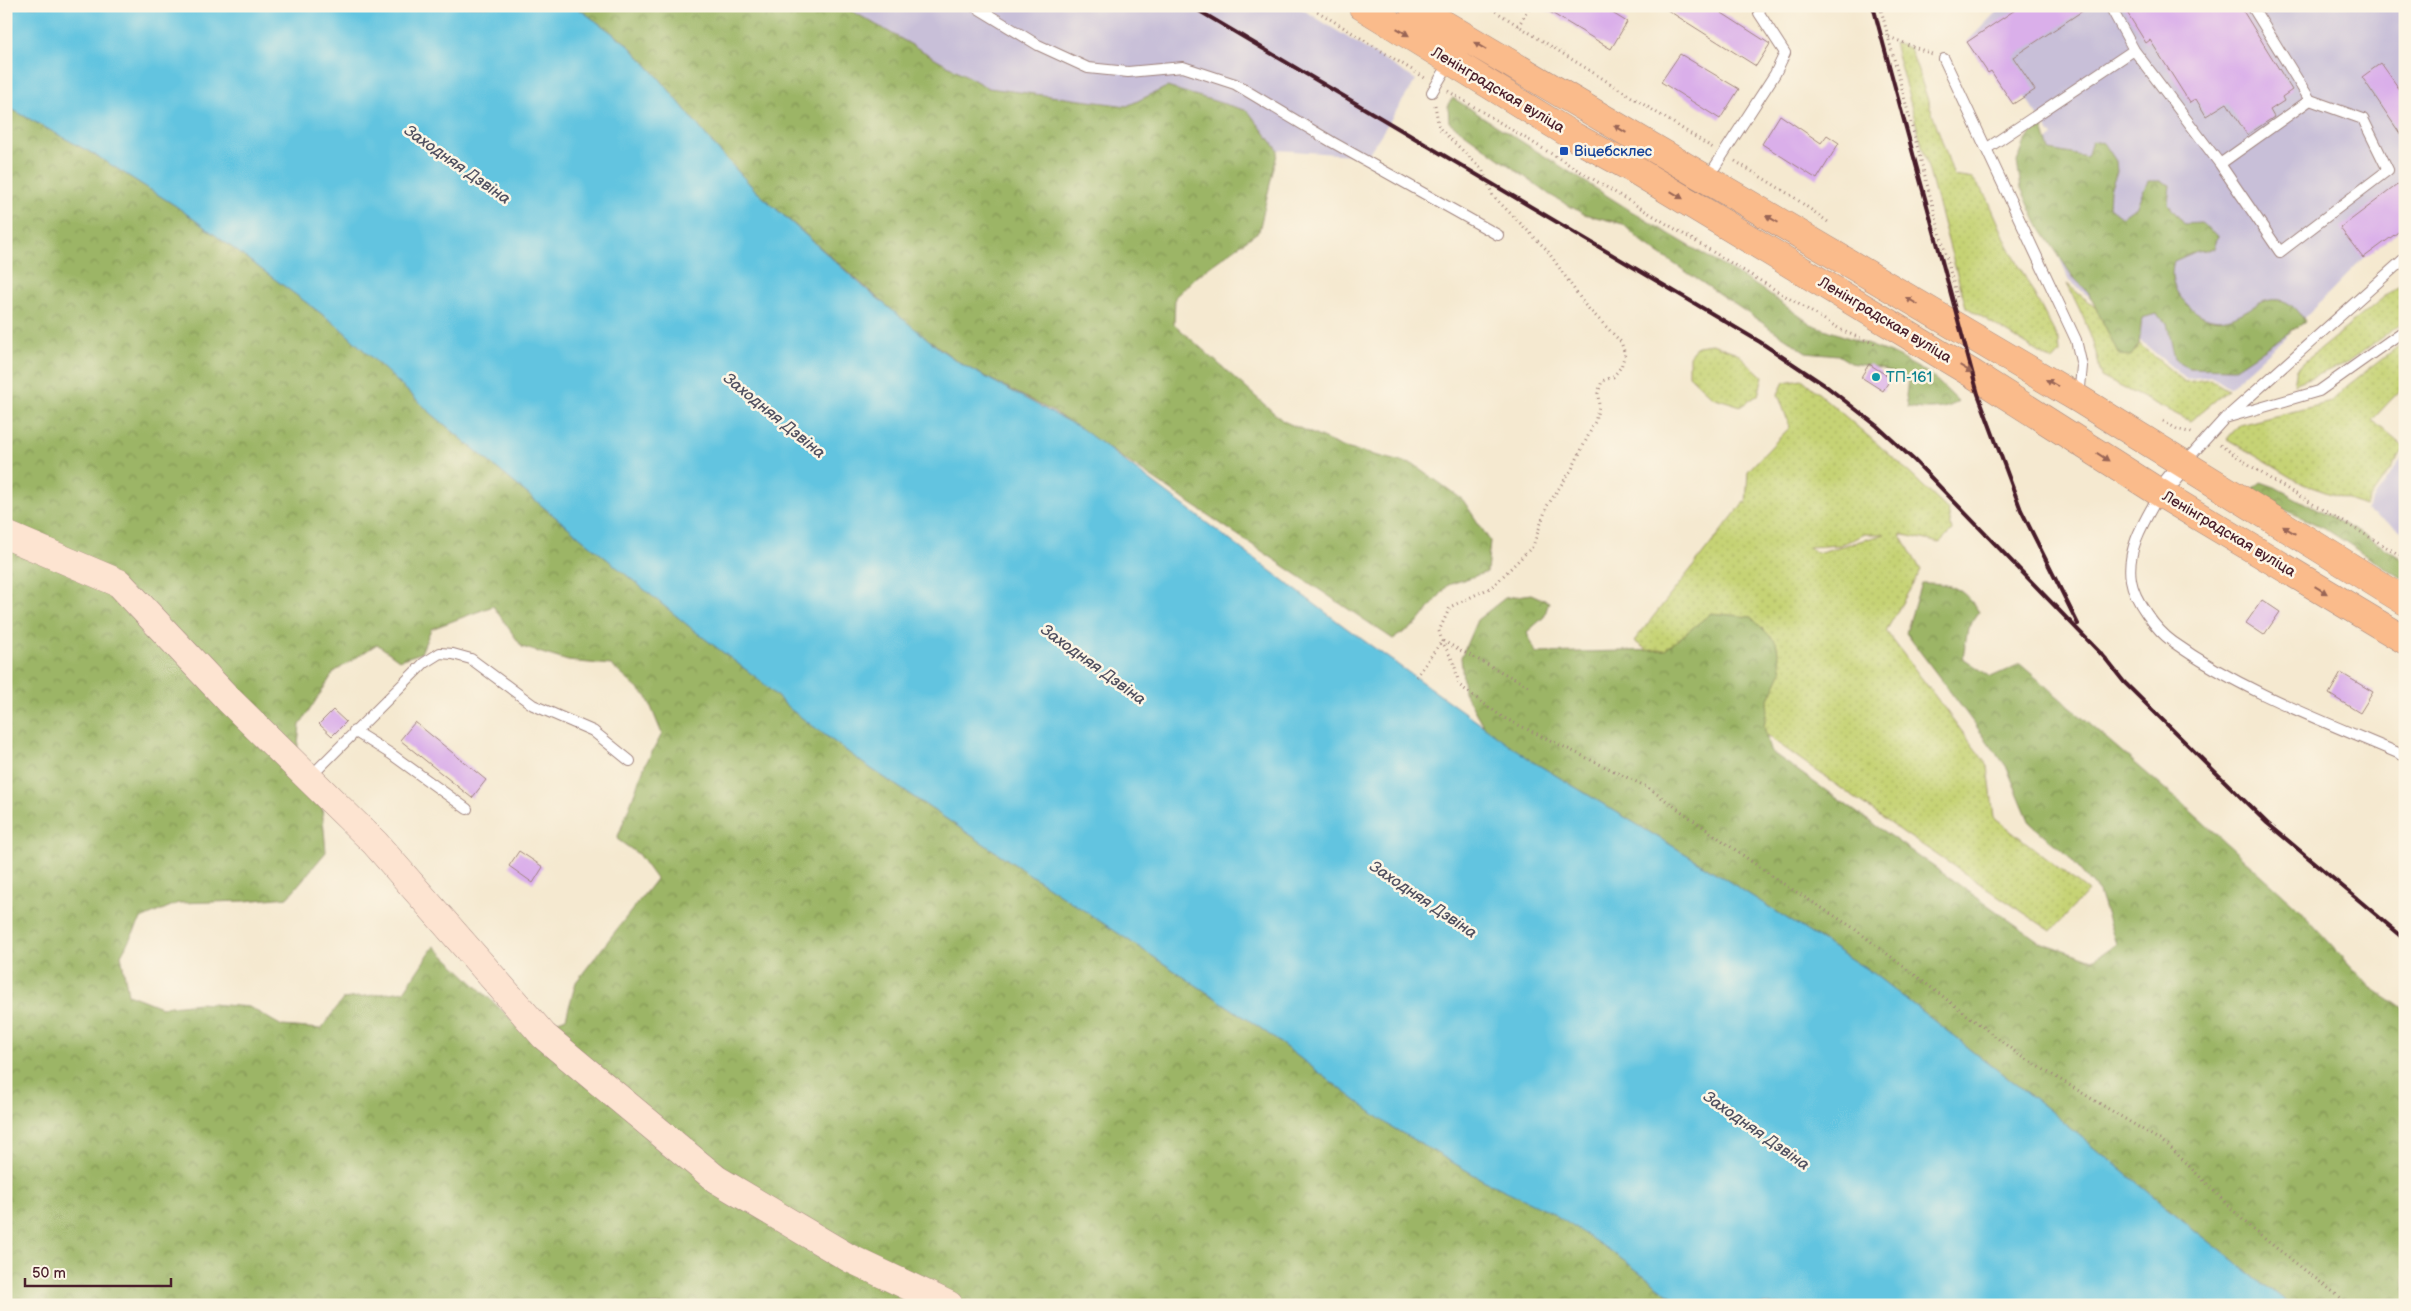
<svg xmlns="http://www.w3.org/2000/svg" width="2411" height="1311" viewBox="0 0 2411 1311" font-family="'Balsamiq Sans',sans-serif">
  <defs>
    <pattern id="green-dots" width="8" height="8" patternUnits="userSpaceOnUse" patternTransform="scale(1.25)"><rect width="8" height="8" fill="#c6d374"/><path d="M2 2h.1M6 6h.1" fill="none" stroke="#acb565" stroke-width="1.8" stroke-linecap="round"/></pattern>
    <pattern id="forest-crowns" width="20" height="18" patternUnits="userSpaceOnUse" patternTransform="scale(1.25)"><rect width="20" height="18" fill="#9cb566"/><path d="M2 6a3 3 0 1 1 6 0M12 15a3 3 0 1 1 6 0" fill="none" stroke="#819354"/></pattern>
  </defs>
  <rect width="100%" height="100%" fill="#fcf5e5"/>
  <filter id="ink" filterUnits="userSpaceOnUse"><feTurbulence type="fractalNoise" baseFrequency=".02" numOctaves="2"/><feDisplacementMap in="SourceGraphic" scale="10" xChannelSelector="R" yChannelSelector="G"/><feConvolveMatrix kernelMatrix="1 2 1 2 8 2 1 2 1" color-interpolation-filters="sRGB"/></filter>
  <filter id="wash" filterUnits="userSpaceOnUse"><feTurbulence type="fractalNoise" baseFrequency=".0096" numOctaves="4" result="noise"/><feDisplacementMap in="SourceGraphic" scale="20" xChannelSelector="R" yChannelSelector="G"/><feGaussianBlur stdDeviation="1.12" result="paint"/><feColorMatrix in="noise" values="0 0 0 0 0 0 0 0 0 0 0 0 0 0 0 0 0 1.4 0 .05"/><feComposite in="paint" operator="in"/></filter>
  <g filter="url(#wash)">
    <rect width="100%" height="100%" fill="#f5e9d0"/>
    <path fill="#c8bfd8" d="M843,6H1297L1416,80L1367,156L1278,150L1248,111L1167,87L1128,106L988,88Z
      M2002,6H2405V227L2363,258L2293,330L2230,387L2210,376L2186,379L2069,280L2019,162L2053,137L2025,97L2013,104L1991,71L1988,73L1967,42Z
      M2405,453V533L2366,510Z"/>
    <path fill="url(#green-dots)" stroke="#887950" fill-rule="evenodd" d="M1894,43L1910,48L1954,176L1973,179L1987,197L2007,243L2059,341L2060,353L2053,361L1966,307Z
      M2405,280V320L2347,363L2294,384L2297,368Z
      M2067,284L2185,382L2210,379L2228,390L2190,421L2101,377C2096,343 2083,315 2067,284Z
      M2405,341V385L2372,420L2405,448L2365,506L2303,484L2227,439L2239,425L2331,402L2347,386Z
      M1712,344L1737,353L1763,377L1758,395L1741,406L1712,397L1689,375V356L1697,346Z
      M1802,379L1897,461L1948,510L1952,531L1940,543L1900,534L1921,570L1886,631L1988,766L1994,817L2088,891L2051,931L1904,833L1634,641L1744,502L1746,504L1748,471L1790,427L1778,394L1784,382ZM1865,534H1885L1817,553L1809,547L1840,545Z"/>
    <path fill="url(#forest-crowns)" stroke="#736a48" fill-rule="evenodd" d="M575,6H843L988,88L1127,106L1167,87L1248,111L1278,150L1259,231L1197,276L1175,297L1174,324L1283,421L1345,448L1415,465L1463,500L1490,541L1487,572L1448,585L1417,624L1393,639L1054,412L963,365L911,327L756,191L718,150L659,78L627,44Z
      M1453,98L1639,216L1757,286L1811,324L1893,354L1931,375L1958,401C1948,411 1922,410 1908,407L1906,396L1908,378L1880,368L1851,363L1838,355L1806,352L1643,243L1623,224L1584,214L1550,195L1449,122L1448,104Z
      M6,106L97,156L176,206L338,326L432,414L530,496L696,632L761,681L790,709L864,764L1259,1027L1390,1126L1483,1180L1551,1211L1619,1257L1684,1305H6ZM493,606L522,647L568,661L611,665L647,697L662,734L645,765L617,839L638,854L656,879L576,982L566,1018L527,1034L434,946L404,991L343,999L321,1029L282,1026L249,1007L199,1003L161,1007L128,994L121,955L141,919L178,903L245,901L288,897L326,852L322,807L295,774L300,725L334,672L377,644L399,660L421,653L431,629Z
      M2043,128L2050,150L2087,157L2092,141L2104,143L2116,161L2117,172L2110,189L2109,207L2122,217L2136,207L2148,181H2161L2170,185L2168,204L2184,224L2201,223L2218,236L2214,249L2197,251L2174,261C2170,275 2172,288 2183,300C2199,318 2217,326 2240,314C2254,307 2263,298 2279,300C2291,301 2299,313 2305,322L2234,369L2189,368L2175,359L2167,323L2156,314L2142,318L2139,344L2131,356L2119,355L2088,292L2073,277L2037,223L2021,188L2017,162L2024,144L2033,130Z
      M2261,482L2275,487L2369,538L2405,561V580L2324,528L2260,498L2254,488Z
      M1921,583C1950,583 1962,586 1979,612L1968,628L1963,658L1991,677L2020,664L2186,807L2295,905L2370,987L2405,1010V1305H2290L2197,1232L2045,1107L1871,972L1689,856L1532,761L1485,729L1464,692L1461,657L1477,620L1505,598L1531,594L1549,602L1544,617L1527,632L1536,653L1665,650L1711,613L1751,617L1776,642L1782,671L1769,699L1764,726L1770,751L2040,942L2093,960L2116,944L2099,892L2067,855L2030,823L2006,766L1906,633Z"/>
    <path fill="#62c4e0" stroke="#567286" d="M6,6H575L627,44L659,78L718,150L756,191L866,289L941,350L963,365L1082,429L1345,627L1532,761L1689,856L1871,972L2045,1107L2197,1232L2290,1305H1684L1619,1257L1551,1212L1483,1180L1390,1126L1259,1027L864,764L790,709L761,681L696,632L530,496L432,414L338,326L176,206L97,156L6,106Z"/>
    <g id="blocks">
      <path fill="#daafea" d="M1540,6H1612L1609,11L1627,22L1611,49Z
        M1661,6H1711L1770,44L1756,66Z
        M2021,6H2090L2013,57L2035,90L2013,104L1991,71L1988,73L1967,42Z
        M2123,6H2240L2292,90L2282,97L2284,101L2270,110L2274,117L2247,135L2227,103L2206,116L2196,99L2190,103L2150,40L2146,43Z
        M1680,54L1739,89L1720,119L1661,82Z
        M2381,63L2405,97V141L2362,77Z
        M1780,115L1821,143L1827,135L1839,143L1817,179L1762,144Z
        M2405,179V227L2363,258L2340,228Z
        M1869,364L1891,378L1883,391L1861,377Z
        M2262,600L2280,612L2264,635L2246,623Z
        M2341,673L2373,692L2360,713L2329,694Z
        M333,710L346,722L332,736L319,724Z
        M415,722L486,780L472,798L400,740Z
        M519,851L543,867L533,883L509,866Z"/>
    </g>
  </g>
  <g filter="url(#ink)">
    <use href="#blocks" fill-opacity="0" stroke="#a0847e" stroke-width="1"/>
    <g fill="none" stroke-linecap="round" stroke-linejoin="round">
      <defs>
        <path id="lane" d="M974,6L1038,45L1088,68L1128,72L1183,67L1235,84L1332,142L1498,235
          M2110,6L2134,50
          M1944,59L2076,340L2082,366L2079,398
          M1432,92L1450,62
          M1986,149L2134,50L2220,164L2280,252L2388,170L2363,119L2310,100
          M2220,164L2310,100L2252,6
          M1707,179L1775,74L1785,53L1759,13L1761,6
          M2228,416L2405,258
          M2184,463L2225,418L2319,391L2405,330
          M2159,495C2145,520 2126,549 2131,580C2134,600 2156,630 2173,642C2243,692 2326,722 2405,756
          M354,731L391,754L467,809
          M309,778L424,663L440,653L453,654L471,659L533,705L593,731L630,761"/>
        <path id="street" d="M2160,493L2183,465"/>
        <path id="secondary" d="M6,535L119,583L229,700L375,843L544,1036L716,1179L849,1258L949,1305"/>
        <path id="primary" d="M1362,6L1573,136L1635,170L1973,374L2160,493L2405,640
          M1413,6L2079,399L2405,601"/>
      </defs>
      <use href="#lane" stroke="#a0847e" stroke-width="12"/>
      <use href="#street" stroke="#a0847e" stroke-width="22"/>
      <use href="#secondary" stroke="#a0847e" stroke-width="29"/>
      <use href="#primary" stroke="#a0847e" stroke-width="29"/>
      <path stroke="#a0847e" stroke-width="3" stroke-dasharray="1 4" stroke-linecap="butt" d="M1309,6L1425,78
        M1487,6L1713,148
        M1880,6L1958,301
        M1518,26L1531,6
        M1889,37L1932,54
        M1448,91L1843,331L1875,344
        M1435,105L1439,128L1482,169L1493,196L1547,250L1585,305L1621,342L1625,354L1621,367L1613,377L1602,381L1598,393L1599,406L1595,422L1572,469L1547,506L1533,546L1492,587L1450,607L1439,631L1442,641L1454,663L1459,685L1502,717L1647,787L1779,881L1852,927L2018,1054L2168,1145L2253,1230L2350,1305
        M1735,161L1792,196L1828,222
        M2163,421L2177,429L2192,433
        M2220,445L2272,480L2405,558
        M1443,641L1530,687
        M1416,677L1442,641"/>
      <use href="#lane" stroke="#fff" stroke-width="10"/>
      <use href="#street" stroke="#fff" stroke-width="20"/>
      <use href="#secondary" stroke="#fde4d1" stroke-width="28"/>
      <use href="#primary" stroke="#fabb8b" stroke-width="28"/>
      <path stroke="#4a1f2b" stroke-width="4" d="M1191,6L1760,342L1826,386L1877,426L1915,461L2106,659
        M1873,6L1978,394L2021,510L2078,624
        M2101,653L2124,682L2267,823L2405,939"/>
    </g>
    <defs><path id="oneway-solid" d="M-6-.8H1V-3.2L6.5 0L1 3.2V.8H-6Z" transform="scale(1.25)"/></defs>
    <g fill="#996556">
      <use href="#oneway-solid" transform="translate(1403 32) rotate(31)"/>
      <use href="#oneway-solid" transform="translate(1480 46) rotate(-149)"/>
      <use href="#oneway-solid" transform="translate(1620 129) rotate(-149)"/>
      <use href="#oneway-solid" transform="translate(1677 195) rotate(31)"/>
      <use href="#oneway-solid" transform="translate(1772 219) rotate(-150)"/>
      <use href="#oneway-solid" transform="translate(1912 301) rotate(-150)"/>
      <use href="#oneway-solid" transform="translate(1966 369) rotate(31)"/>
      <use href="#oneway-solid" transform="translate(2052 383) rotate(-150)"/>
      <use href="#oneway-solid" transform="translate(2103 457) rotate(33)"/>
      <use href="#oneway-solid" transform="translate(2289 530) rotate(-149)"/>
      <use href="#oneway-solid" transform="translate(2321 590) rotate(31)"/>
    </g>
  </g>
  <rect fill="#1a4fb4" stroke="#fcf5e5" stroke-width="2" x="1559" y="146" width="10" height="10" rx="2.5"/>
  <circle fill="#0f9aa8" stroke="#fcf5e5" stroke-width="2" cx="1876" cy="377" r="5"/>
  <g text-anchor="middle" dominant-baseline="central" stroke-width="5" stroke-linejoin="round" paint-order="stroke">
    <g font-size="15" fill="#4a1f2b" stroke="#fcf5e5">
      <text transform="translate(1498 90) rotate(31)">Ленінградская вуліца</text>
      <text transform="translate(1885 320) rotate(31)">Ленінградская вуліца</text>
      <text transform="translate(2229 534) rotate(31)">Ленінградская вуліца</text>
    </g>
    <g font-size="15" fill="#164399" stroke="#fcf5e5" text-anchor="start">
      <text x="1574" y="151">Віцебсклес</text>
    </g>
    <g font-size="15" fill="#0d838f" stroke="#fcf5e5" text-anchor="start">
      <text x="1886" y="377">ТП-161</text>
    </g>
    <g font-size="16" font-style="italic" fill="#515161" stroke="#fcf5e5">
      <text transform="translate(457 165) rotate(35)">Заходняя Дзвіна</text>
      <text transform="translate(774 416) rotate(39)">Заходняя Дзвіна</text>
      <text transform="translate(1093 665) rotate(36)">Заходняя Дзвіна</text>
      <text transform="translate(1423 900) rotate(34)">Заходняя Дзвіна</text>
      <text transform="translate(1756 1131) rotate(35)">Заходняя Дзвіна</text>
    </g>
  </g>
  <rect width="2411" height="1311" fill="none" stroke="#fcf5e5" stroke-width="25"/>
  <path d="M25 1278v8h146v-8" fill="none" stroke="#4a1f2b" stroke-width="2.5"/>
  <text x="32" y="1278" font-size="15" fill="#4a1f2b" stroke="#fcf5e5" stroke-width="4" paint-order="stroke">50 m</text>
</svg>
